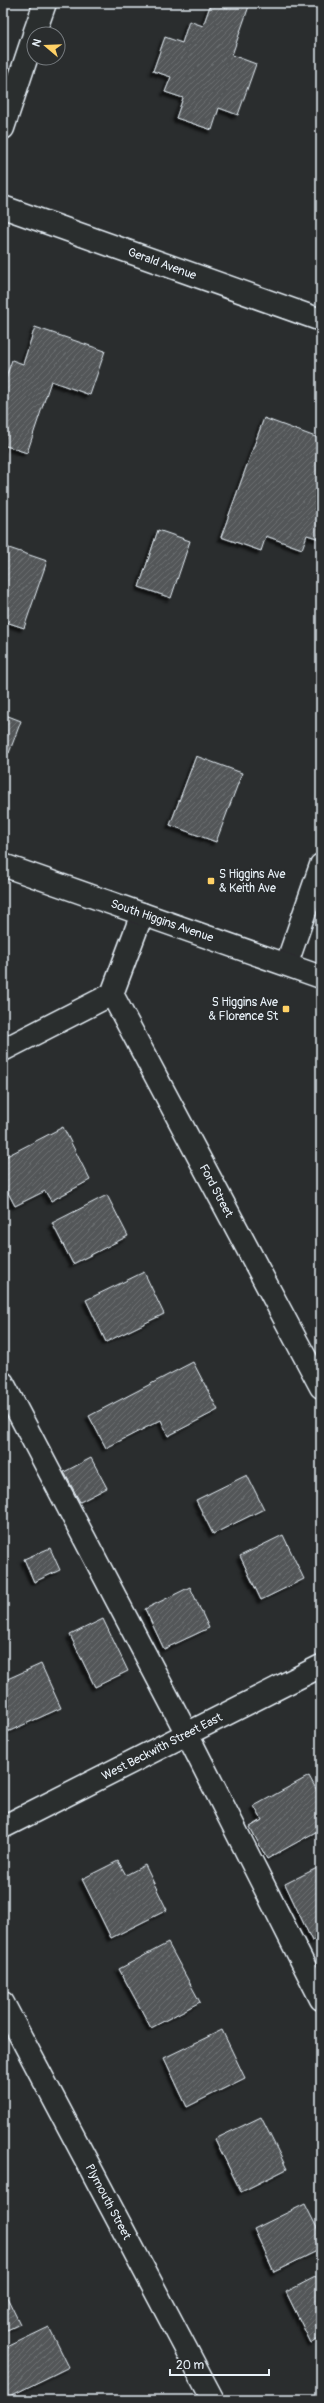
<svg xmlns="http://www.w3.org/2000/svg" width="324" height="2403" viewBox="0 0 324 2403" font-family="Pangolin,sans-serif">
  <defs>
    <pattern id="building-hatch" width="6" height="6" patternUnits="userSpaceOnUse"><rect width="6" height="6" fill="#535759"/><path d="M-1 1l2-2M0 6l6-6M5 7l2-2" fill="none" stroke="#6c7072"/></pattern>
    <filter id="shadow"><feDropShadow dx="-3.5" dy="3.5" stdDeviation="1" flood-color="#0009"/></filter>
  </defs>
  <rect width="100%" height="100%" fill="#2a2d2e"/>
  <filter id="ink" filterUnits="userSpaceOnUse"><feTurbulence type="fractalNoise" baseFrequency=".025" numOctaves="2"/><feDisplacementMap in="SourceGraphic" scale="8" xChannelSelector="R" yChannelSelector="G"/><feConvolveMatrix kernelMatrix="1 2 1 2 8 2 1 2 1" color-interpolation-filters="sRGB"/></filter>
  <g filter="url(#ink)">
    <path fill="url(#building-hatch)" stroke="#e8f1f8" filter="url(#shadow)" d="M211,3L228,8L229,3L249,6L232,55L256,64L238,115L219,108L212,130L176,118L183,98L165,92L171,77L153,71L165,37L182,43L189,21L203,26Z
      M35,327L105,351L90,395L51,381L27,453L3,445V386L12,360L23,364Z
      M264,418L321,439V537L320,539L307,535L302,549L266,536L261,551L221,537Z
      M158,530L190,541L171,598L139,587Z
      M3,546L47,561L24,628L3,621Z
      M3,714L21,721L9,753L3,751Z
      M196,756L242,773L216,842L170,825Z
      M63,1127L90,1180L51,1201L45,1191L15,1206L3,1183V1158Z
      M107,1195L128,1236L73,1264L52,1223Z
      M144,1272L164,1314L106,1342L86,1300Z
      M193,1362L218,1410L168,1436L161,1420L106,1448L89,1416Z
      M91,1458L107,1488L80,1502L64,1472Z
      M247,1475L264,1509L213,1534L196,1500Z
      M283,1535L304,1579L261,1600L240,1556Z
      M50,1548L60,1570L34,1582L24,1559Z
      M190,1587L209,1628L164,1649L145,1609Z
      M103,1619L128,1671L95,1687L70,1635Z
      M41,1664L61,1708L3,1734V1681Z
      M309,1776L321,1798V1829L267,1859L250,1827L262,1820L254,1806Z
      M118,1861L126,1875L145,1865L167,1910L111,1938L82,1879Z
      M321,1866V1937L312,1941L285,1884Z
      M168,1943L200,2002L151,2028L119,1969Z
      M222,2030L245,2078L187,2107L164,2058Z
      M261,2117L287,2169L241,2192L215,2139Z
      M305,2204L321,2236V2249L274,2272L254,2229Z
      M321,2274V2338L311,2343L286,2292Z
      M3,2289L20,2324L3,2332Z
      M49,2327L69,2367L6,2398L3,2393V2349Z"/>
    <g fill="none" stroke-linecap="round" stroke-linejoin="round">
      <defs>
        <path id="minor" d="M34,34L45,3
          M3,128L34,35
          M3,207L321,320
          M287,963L321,865
          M112,994L321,1387
          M3,1050L112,994L142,914
          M3,1383L187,1734L321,1999
          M3,1827L321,1666
          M3,2003L213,2400"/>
        <path id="major" d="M3,865L321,977"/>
      </defs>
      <use href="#minor" stroke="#e8f1f8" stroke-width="25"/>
      <use href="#major" stroke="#e8f1f8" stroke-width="25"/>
      <use href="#minor" stroke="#2a2d2e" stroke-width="22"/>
      <use href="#major" stroke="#2a2d2e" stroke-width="22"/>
    </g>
  </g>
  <g fill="#ffd166" stroke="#2a2d2e" stroke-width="1.5">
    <rect x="207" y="877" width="8" height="8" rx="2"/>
    <rect x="282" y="1005" width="8" height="8" rx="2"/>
  </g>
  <g text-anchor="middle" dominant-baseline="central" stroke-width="3" stroke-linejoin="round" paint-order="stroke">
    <g font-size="12" fill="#e8f1f8" stroke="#2a2d2e">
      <text transform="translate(162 264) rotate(20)">Gerald Avenue</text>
      <text transform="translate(162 921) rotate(19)">South Higgins Avenue</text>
      <text transform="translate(216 1191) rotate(62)">Ford Street</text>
      <text transform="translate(162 1747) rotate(-27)">West Beckwith Street East</text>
      <text transform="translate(108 2202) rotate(62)">Plymouth Street</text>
    </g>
    <g font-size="12" fill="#e8f1f8" stroke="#2a2d2e" text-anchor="start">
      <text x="219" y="874">S Higgins Ave<tspan x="219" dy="14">&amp; Keith Ave</tspan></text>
      <text x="278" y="1002" text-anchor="end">S Higgins Ave<tspan x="278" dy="14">&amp; Florence St</tspan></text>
    </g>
  </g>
  <rect width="324" height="2403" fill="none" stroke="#2a2d2e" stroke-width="16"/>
  <rect x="8" y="8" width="308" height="2387" fill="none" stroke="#e8f1f8" stroke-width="1.5" filter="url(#ink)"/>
  <g transform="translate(46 46) rotate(289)"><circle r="19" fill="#2a2d2e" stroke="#767b7f"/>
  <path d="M0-3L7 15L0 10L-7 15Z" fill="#ffd166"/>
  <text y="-6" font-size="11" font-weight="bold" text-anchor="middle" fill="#e8f1f8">N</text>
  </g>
  <path d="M170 2369v6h99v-6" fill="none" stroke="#e8f1f8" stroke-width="2"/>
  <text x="176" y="2369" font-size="12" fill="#e8f1f8" stroke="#2a2d2e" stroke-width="3" paint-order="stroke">20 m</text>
</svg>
